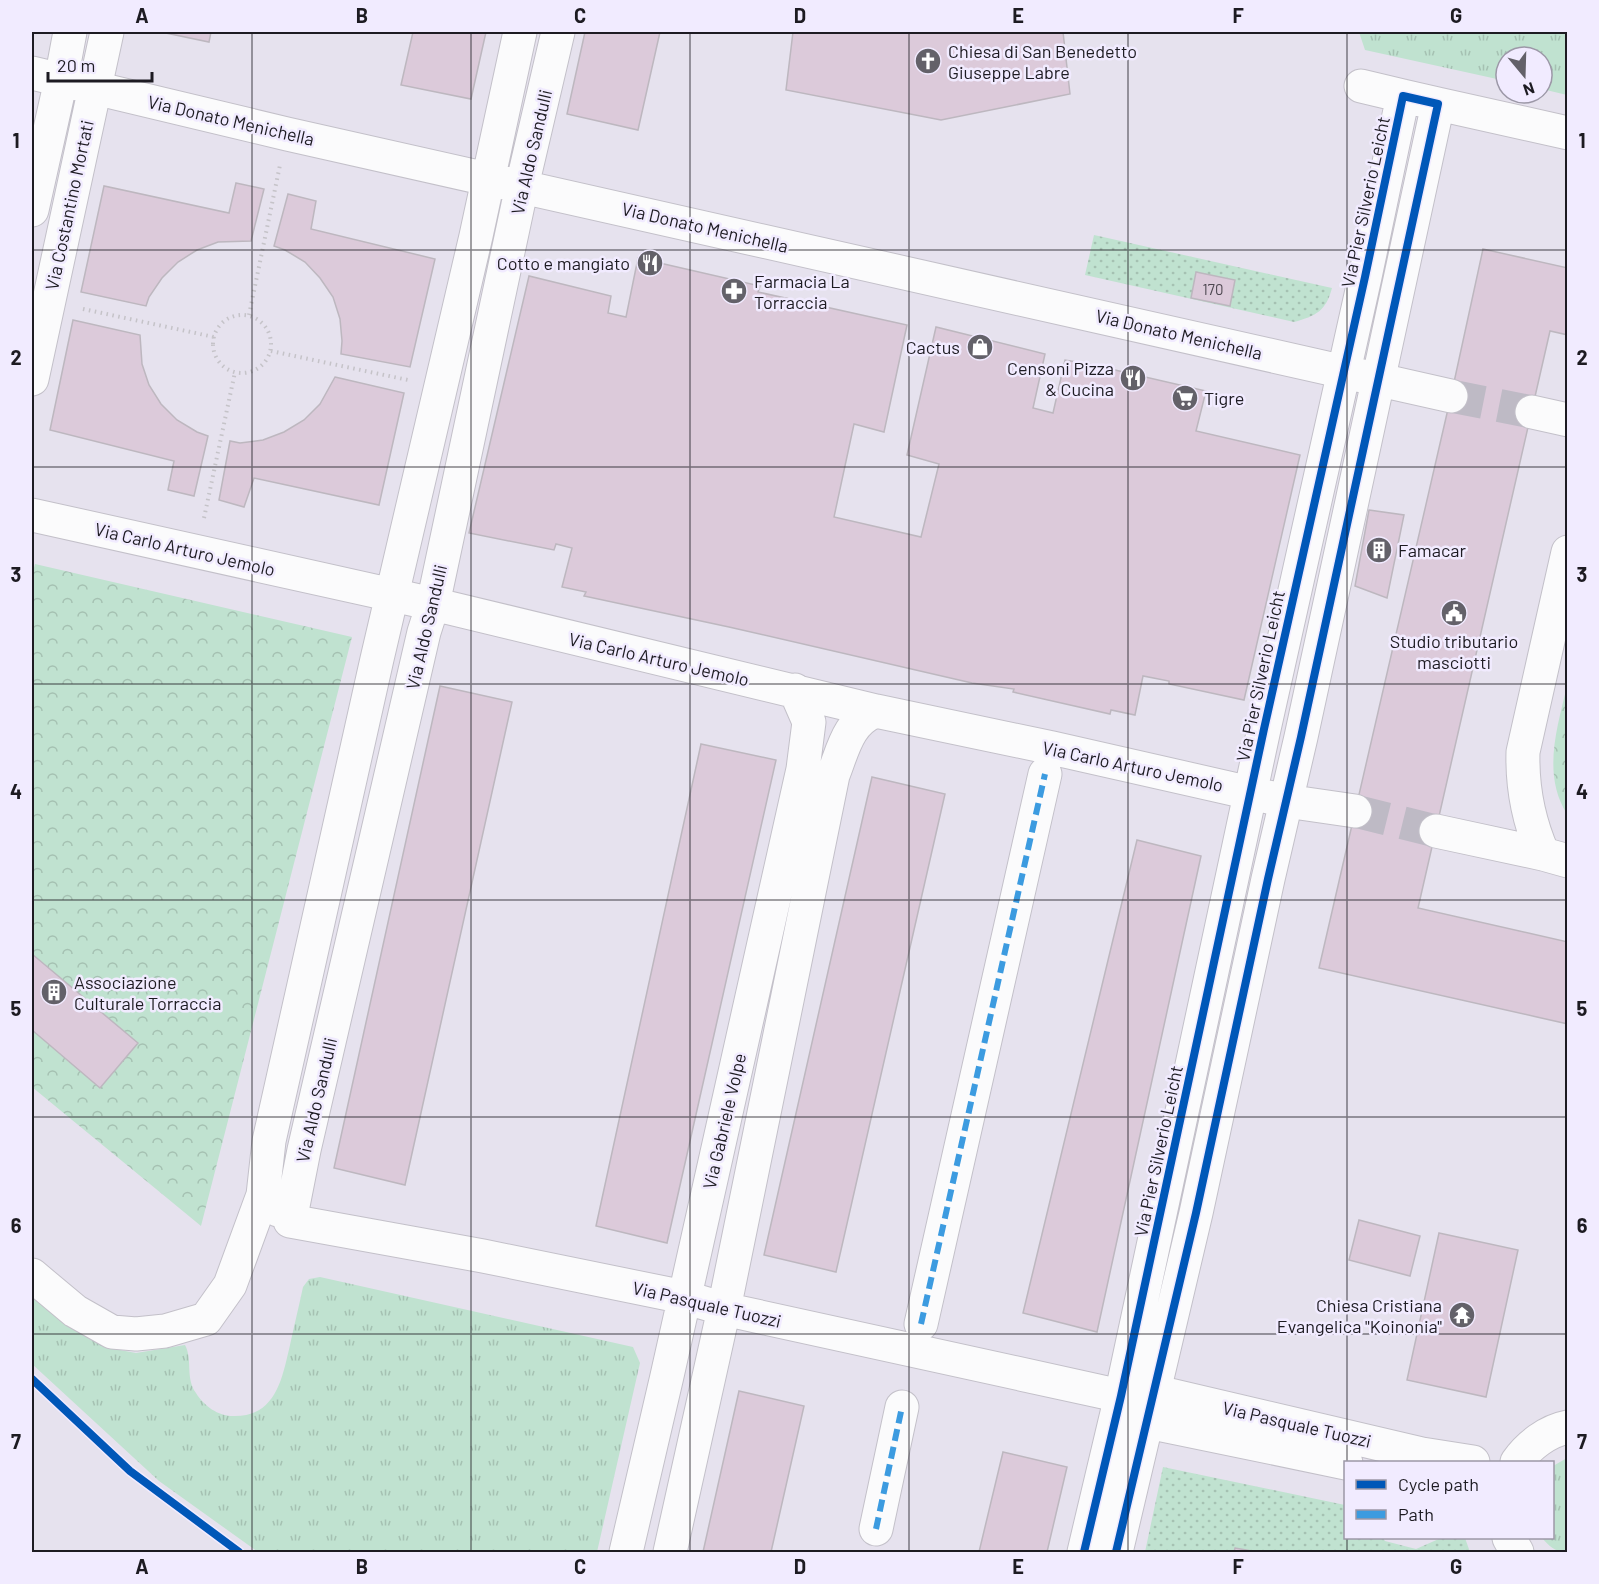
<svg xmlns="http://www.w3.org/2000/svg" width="1599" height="1584" viewBox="0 0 1599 1584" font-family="Barlow,sans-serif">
  <defs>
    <pattern id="grass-tufts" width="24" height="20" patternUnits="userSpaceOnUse" patternTransform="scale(1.5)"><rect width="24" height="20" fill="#c0e2d0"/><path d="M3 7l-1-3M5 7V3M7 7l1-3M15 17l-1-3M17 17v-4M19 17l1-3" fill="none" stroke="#a5c1b2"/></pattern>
    <pattern id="forest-crowns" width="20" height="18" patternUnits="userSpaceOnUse" patternTransform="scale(1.5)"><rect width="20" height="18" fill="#c0e2d0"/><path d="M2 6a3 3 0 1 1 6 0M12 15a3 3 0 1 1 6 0" fill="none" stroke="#a5c1b2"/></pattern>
    <pattern id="garden-dots" width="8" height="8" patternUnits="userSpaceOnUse" patternTransform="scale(1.5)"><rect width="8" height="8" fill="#c0e2d0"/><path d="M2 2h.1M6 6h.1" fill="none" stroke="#a5c1b2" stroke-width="1.8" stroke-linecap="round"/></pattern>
  </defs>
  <rect width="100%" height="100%" fill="#e6e2ee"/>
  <path fill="url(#grass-tufts)" d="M1359,32H1567V95L1542,89V57H1506V81L1365,50Z
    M320,1277L633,1347L640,1363L597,1552H258L159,1481L32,1364V1295L109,1348L136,1353L185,1345C193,1360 185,1378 196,1393C204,1406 218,1416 233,1416C276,1417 282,1379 290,1345C294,1326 299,1306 303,1287L309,1279Z
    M1567,1458V1552C1556,1553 1549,1546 1542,1538H1552L1553,1466Z"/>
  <path fill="url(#forest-crowns)" d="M35,564L352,637L201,1226L32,1087V575Z
    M1567,686V814C1542,775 1557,728 1567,686Z"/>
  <path fill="url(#garden-dots)" d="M1094,235L1332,288C1326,311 1316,316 1294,322L1085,275Z
    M1163,1467L1345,1505L1346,1538H1383L1385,1541L1416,1549L1441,1538H1465L1470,1552H1145Z"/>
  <path fill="#dccada" stroke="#bdb7bf" stroke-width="1.5" d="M161,32H211L209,42Z
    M413,32H486L471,99L401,85Z
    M585,32H660L638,130L567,114Z
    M793,32H1063L1070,94L941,120L786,90Z
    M236,183L264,189L251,241L218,242L197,250L178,262L162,278L149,297L146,306L81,292L104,186L229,213Z
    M288,194L316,201L311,229L435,259L410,367L341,354L342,341L340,319L333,297L320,278L305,262L285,250L274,246Z
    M1483,249L1568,268V335L1550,331L1418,908L1568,942V1024L1319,968L1451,396Z
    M638,258L760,286L758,292L907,325L884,432L854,424L834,517L921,537L939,464L907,455L936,327L1045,354L1033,408L1053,413L1065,360L1089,364L1206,391L1196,431L1300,455L1244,700L1169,684V681L1143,676L1135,715L1111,710L1110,714L1013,692L1014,689L972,683L729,627L584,596L586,592L562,587L572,548L556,544L554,550L469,533L529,276L611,296L608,313L626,317Z
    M1196,272L1235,280L1230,306L1191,298Z
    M73,320L140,335L142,364L149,385L161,404L177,420L197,432L208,436L194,496L168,490L174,461L50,430Z
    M335,377L404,393L379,505L254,478L244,507L219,500L230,441L240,443L263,440L284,432L304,420L320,404Z
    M1369,510L1404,515L1387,598L1355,586Z
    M440,686L512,702L405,1185L334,1168Z
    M701,744L776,760L667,1243L596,1226Z
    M872,777L945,794L836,1272L764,1255Z
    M1137,840L1201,856L1097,1332L1023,1313Z
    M32,954L138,1043L100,1088L32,1030Z
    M1359,1220L1420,1236L1410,1276L1349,1260Z
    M1439,1233L1518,1250L1486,1397L1407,1380Z
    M739,1391L804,1406L771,1552H703Z
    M1003,1452L1067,1467L1047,1552H979Z
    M1235,1548L1257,1552H1234Z"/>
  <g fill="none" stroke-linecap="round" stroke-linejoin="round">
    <path stroke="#bebac5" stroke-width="33" stroke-dasharray="33 16" stroke-linecap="butt" d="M1451,396L1532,412
      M1355,811L1436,831"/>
    <defs>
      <path id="minor" d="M32,73L287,134L1451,396
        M1361,86L1403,96
        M1438,104L1568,133
        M32,210L61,80L70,32
        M32,379L107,32
        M1532,412L1568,420
        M32,515L433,604L876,711L1052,748L1286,801L1355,811
        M1436,831L1543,854L1568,861
        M1543,854C1528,820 1522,788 1523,752L1568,552
        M263,1195L269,1141L377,659L476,236L520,32
        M290,1221L304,1150L424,632L433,604L522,186L558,32
        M290,1221L483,1256L684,1297L724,1309L1121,1396L1153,1391L1422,1454L1473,1462
        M32,1275L75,1311L112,1332L136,1334L165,1331L206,1319L230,1285L263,1195L278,1210
        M921,1324L1045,774
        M1131,1406L1148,1422L1346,1463
        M1517,1462C1528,1446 1547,1431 1568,1427
        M876,1529L902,1407
        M1509,1538L1517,1552
        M626,1552L667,1376L803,769L809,722L795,690
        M670,1552L724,1309L833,775C843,750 848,721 876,711
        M1084,1552L1121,1396L1264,729L1365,277L1403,96L1438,104L1301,737L1268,879L1196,1213L1116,1552"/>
    </defs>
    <use href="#minor" stroke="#c3c0c9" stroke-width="35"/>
    <path stroke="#c5c3c8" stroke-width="4" stroke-dasharray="1.5 4.5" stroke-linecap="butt" d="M83,309L214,337
      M249,315L280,165
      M213 344a29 29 0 1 1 58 0a29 29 0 1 1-58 0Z
      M271,351L408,380
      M204,518L235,372"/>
    <use href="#minor" stroke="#fbfbfc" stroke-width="33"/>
    <path stroke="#3c9be0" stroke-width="6" stroke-dasharray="12 6" stroke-linecap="butt" d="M921,1324L1045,774
      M876,1529L902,1407"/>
    <defs>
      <path id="cycleway" d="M32,1379L130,1471L239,1552
        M1084,1552L1121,1396L1264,729L1365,277L1403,96L1438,104L1301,737L1268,879L1196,1213L1116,1552"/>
    </defs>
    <use href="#cycleway" stroke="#f1ebff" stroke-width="11"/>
    <use href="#cycleway" stroke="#0057b8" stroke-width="8"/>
  </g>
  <path fill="none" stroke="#1d1b22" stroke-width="1.5" stroke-opacity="0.55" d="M252,32V1552M471,32V1552M690,32V1552M909,32V1552M1128,32V1552M1347,32V1462M32,250H1568M32,467H1568M32,684H1568M32,900H1568M32,1117H1568M32,1334H1568M1347,1538V1552"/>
  <defs>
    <symbol id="church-disc" viewBox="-11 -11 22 22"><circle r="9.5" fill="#636169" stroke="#f1ebff"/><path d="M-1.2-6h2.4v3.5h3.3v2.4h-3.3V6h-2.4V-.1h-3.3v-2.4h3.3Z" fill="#fff"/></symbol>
    <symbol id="restaurant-disc" viewBox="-11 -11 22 22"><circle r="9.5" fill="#636169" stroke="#f1ebff"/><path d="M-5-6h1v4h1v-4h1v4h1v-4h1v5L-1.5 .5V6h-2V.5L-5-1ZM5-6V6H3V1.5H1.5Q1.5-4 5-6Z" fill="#fff"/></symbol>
    <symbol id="pharmacy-disc" viewBox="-11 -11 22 22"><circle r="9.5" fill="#636169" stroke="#f1ebff"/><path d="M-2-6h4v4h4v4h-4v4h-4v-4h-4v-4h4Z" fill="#fff"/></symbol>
    <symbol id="shop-disc" viewBox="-11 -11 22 22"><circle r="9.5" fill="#636169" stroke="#f1ebff"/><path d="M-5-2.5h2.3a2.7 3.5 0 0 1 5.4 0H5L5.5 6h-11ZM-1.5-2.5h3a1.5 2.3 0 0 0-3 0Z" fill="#fff"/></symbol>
    <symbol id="supermarket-disc" viewBox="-11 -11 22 22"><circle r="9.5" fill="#636169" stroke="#f1ebff"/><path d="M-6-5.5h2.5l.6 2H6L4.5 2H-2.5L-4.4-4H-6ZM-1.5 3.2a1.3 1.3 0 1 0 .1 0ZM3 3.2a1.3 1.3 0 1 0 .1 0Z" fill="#fff"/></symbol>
    <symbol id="building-disc" viewBox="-11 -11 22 22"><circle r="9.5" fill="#636169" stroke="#f1ebff"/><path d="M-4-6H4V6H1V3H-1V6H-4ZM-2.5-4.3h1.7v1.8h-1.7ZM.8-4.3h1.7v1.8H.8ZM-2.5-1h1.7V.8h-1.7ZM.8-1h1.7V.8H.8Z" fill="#fff"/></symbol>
    <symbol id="civic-disc" viewBox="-11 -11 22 22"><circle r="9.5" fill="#636169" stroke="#f1ebff"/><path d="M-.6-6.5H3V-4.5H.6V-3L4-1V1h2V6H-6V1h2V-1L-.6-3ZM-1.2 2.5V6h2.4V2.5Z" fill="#fff"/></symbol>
    <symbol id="temple-disc" viewBox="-11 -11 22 22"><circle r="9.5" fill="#636169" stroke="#f1ebff"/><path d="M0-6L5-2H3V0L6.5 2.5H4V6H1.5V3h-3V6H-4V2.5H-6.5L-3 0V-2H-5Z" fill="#fff"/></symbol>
  </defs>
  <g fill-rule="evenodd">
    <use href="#church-disc" x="913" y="46" width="30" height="30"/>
    <use href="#restaurant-disc" x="635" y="248" width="30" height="30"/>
    <use href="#pharmacy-disc" x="719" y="276" width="30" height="30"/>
    <use href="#shop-disc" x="965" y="332" width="30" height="30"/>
    <use href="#restaurant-disc" x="1118" y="363" width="30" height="30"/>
    <use href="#supermarket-disc" x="1170" y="383" width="30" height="30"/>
    <use href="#building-disc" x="1364" y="535" width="30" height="30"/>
    <use href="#civic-disc" x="1439" y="598" width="30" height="30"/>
    <use href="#building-disc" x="39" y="977" width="30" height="30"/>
    <use href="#temple-disc" x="1447" y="1300" width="30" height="30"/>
  </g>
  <g text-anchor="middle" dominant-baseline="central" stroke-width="5" stroke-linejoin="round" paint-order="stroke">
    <g font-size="15" fill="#4d4750">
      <text x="1213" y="289">170</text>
    </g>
    <g font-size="18" fill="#1d1b22" stroke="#f1ebff" text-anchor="start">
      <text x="948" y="51">Chiesa di San Benedetto<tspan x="948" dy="21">Giuseppe Labre</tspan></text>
      <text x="630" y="263" text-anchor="end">Cotto e mangiato</text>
      <text x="754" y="281">Farmacia La<tspan x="754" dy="21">Torraccia</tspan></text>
      <text x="960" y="347" text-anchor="end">Cactus</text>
      <text x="1114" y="368" text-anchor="end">Censoni Pizza<tspan x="1114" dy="21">&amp; Cucina</tspan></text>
      <text x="1204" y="398">Tigre</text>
      <text x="1398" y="550">Famacar</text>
      <text x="1454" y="641" text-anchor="middle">Studio tributario<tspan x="1454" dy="21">masciotti</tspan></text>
      <text x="74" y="982">Associazione<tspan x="74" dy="21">Culturale Torraccia</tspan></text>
      <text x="1442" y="1305" text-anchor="end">Chiesa Cristiana<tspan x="1442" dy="21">Evangelica "Koinonia"</tspan></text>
    </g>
    <g font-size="18" fill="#1d1b22" stroke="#f1ebff">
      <text transform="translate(231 120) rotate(13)">Via Donato Menichella</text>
      <text transform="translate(531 152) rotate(-77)">Via Aldo Sandulli</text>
      <text transform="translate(1365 202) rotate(-78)">Via Pier Silverio Leicht</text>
      <text transform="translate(69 205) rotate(-78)">Via Costantino Mortati</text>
      <text transform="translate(705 227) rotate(13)">Via Donato Menichella</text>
      <text transform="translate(1179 334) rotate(13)">Via Donato Menichella</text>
      <text transform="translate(185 549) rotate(13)">Via Carlo Arturo Jemolo</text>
      <text transform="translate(426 627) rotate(-77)">Via Aldo Sandulli</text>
      <text transform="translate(659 659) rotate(13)">Via Carlo Arturo Jemolo</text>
      <text transform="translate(1260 676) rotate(-78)">Via Pier Silverio Leicht</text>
      <text transform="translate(1133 766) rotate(12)">Via Carlo Arturo Jemolo</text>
      <text transform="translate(316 1100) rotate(-77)">Via Aldo Sandulli</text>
      <text transform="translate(724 1121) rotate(-77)">Via Gabriele Volpe</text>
      <text transform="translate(1158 1151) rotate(-78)">Via Pier Silverio Leicht</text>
      <text transform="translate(707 1304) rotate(13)">Via Pasquale Tuozzi</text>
      <text transform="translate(1297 1424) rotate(13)">Via Pasquale Tuozzi</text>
    </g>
  </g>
  <rect width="1599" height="1584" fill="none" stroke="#f1ebff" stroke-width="66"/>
  <rect x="1344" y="1461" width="210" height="78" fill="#f1ebff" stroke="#9c98a7" stroke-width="1.5"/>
  <rect x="1356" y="1480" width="30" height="9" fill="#0057b8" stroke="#9c98a7" stroke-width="1.5"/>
  <text x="1398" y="1491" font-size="18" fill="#1d1b22">Cycle path</text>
  <rect x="1356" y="1510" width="30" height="9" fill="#3c9be0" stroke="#9c98a7" stroke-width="1.5"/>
  <text x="1398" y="1521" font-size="18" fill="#1d1b22">Path</text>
  <g transform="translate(1524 75) rotate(161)"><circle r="28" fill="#f1ebff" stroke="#9c98a7" stroke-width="1.5"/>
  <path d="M0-4.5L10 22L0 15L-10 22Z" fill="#636169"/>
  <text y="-9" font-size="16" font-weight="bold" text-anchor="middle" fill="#1d1b22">N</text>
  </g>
  <path d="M48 72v9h104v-9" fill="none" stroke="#1d1b22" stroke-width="3"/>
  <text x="57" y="72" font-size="18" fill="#1d1b22" stroke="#f1ebff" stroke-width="4.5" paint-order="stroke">20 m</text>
  <rect x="33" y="33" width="1533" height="1518" fill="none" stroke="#1d1b22" stroke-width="2"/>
  <g font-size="20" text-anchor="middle" font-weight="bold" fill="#1d1b22">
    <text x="142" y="23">A</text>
    <text x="362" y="23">B</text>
    <text x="580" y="23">C</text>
    <text x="800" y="23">D</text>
    <text x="1018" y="23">E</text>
    <text x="1238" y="23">F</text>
    <text x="1456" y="23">G</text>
    <text x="16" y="148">1</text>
    <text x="1582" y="148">1</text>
    <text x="16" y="365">2</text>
    <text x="1582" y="365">2</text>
    <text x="16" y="582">3</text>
    <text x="1582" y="582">3</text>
    <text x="16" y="799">4</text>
    <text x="1582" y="799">4</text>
    <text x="16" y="1016">5</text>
    <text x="1582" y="1016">5</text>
    <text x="16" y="1233">6</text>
    <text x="1582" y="1233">6</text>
    <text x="16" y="1449">7</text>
    <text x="1582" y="1449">7</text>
    <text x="142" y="1574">A</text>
    <text x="362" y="1574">B</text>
    <text x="580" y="1574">C</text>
    <text x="800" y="1574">D</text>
    <text x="1018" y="1574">E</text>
    <text x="1238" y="1574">F</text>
    <text x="1456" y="1574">G</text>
  </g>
</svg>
